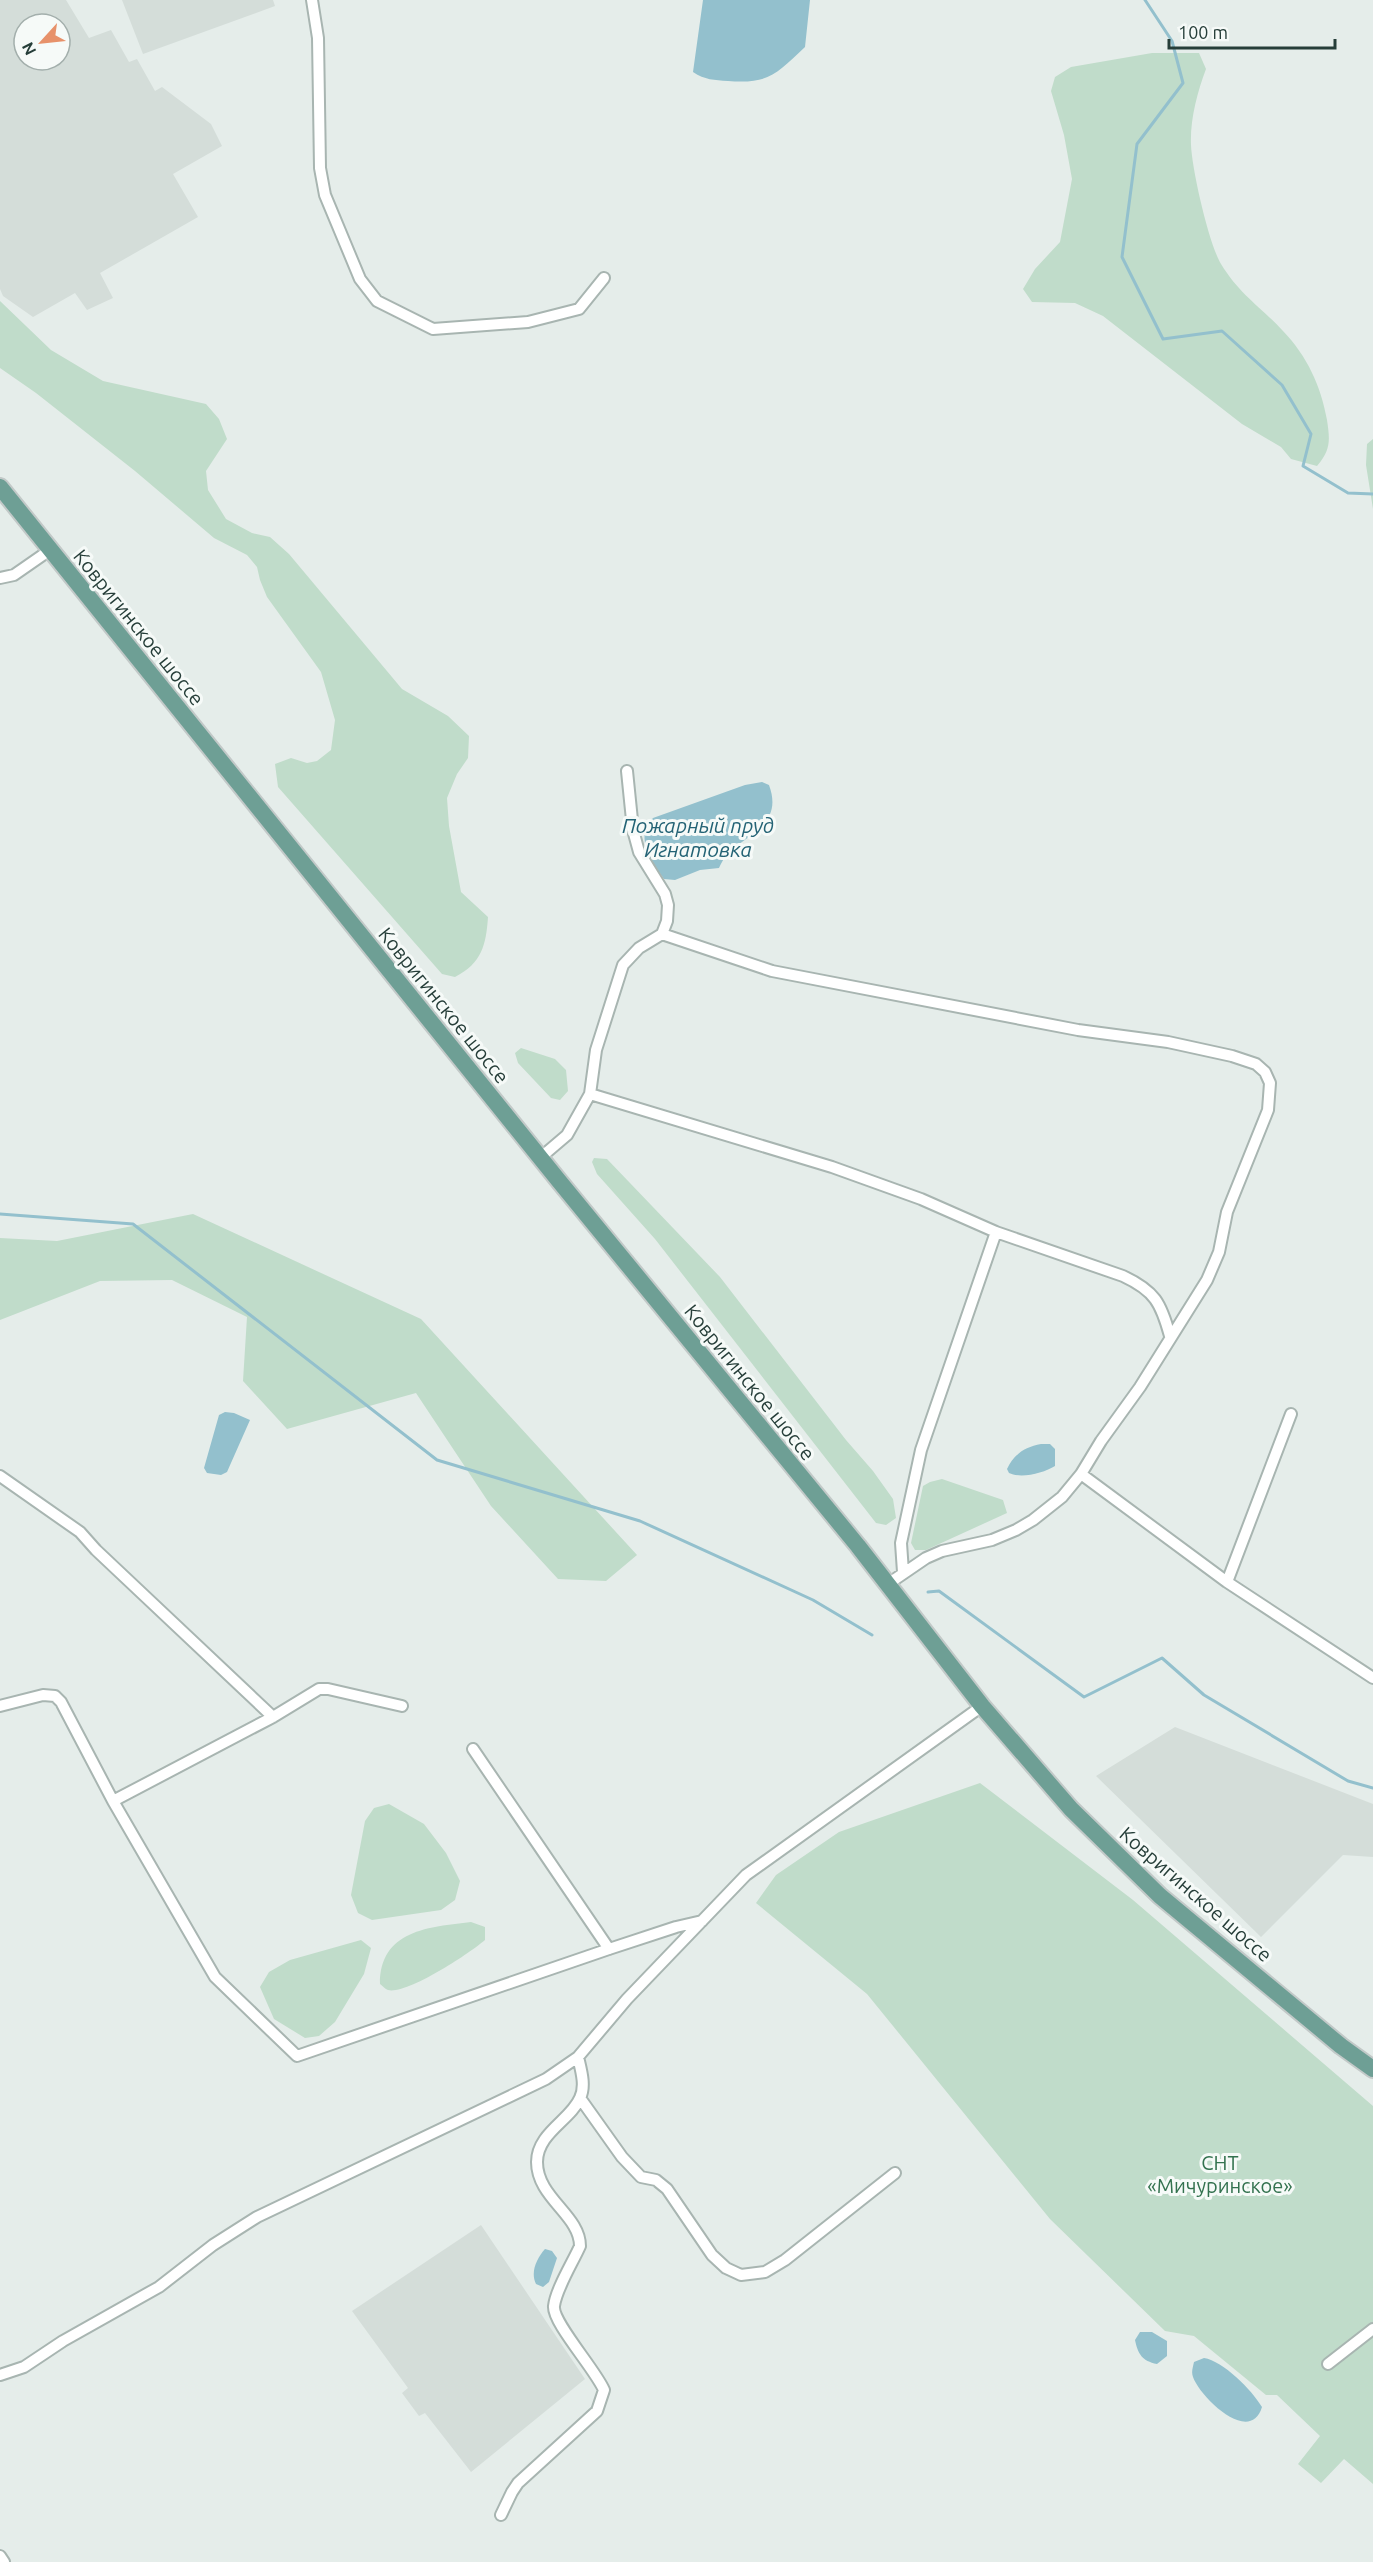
<svg xmlns="http://www.w3.org/2000/svg" width="1373" height="2562" viewBox="0 0 1373 2562" font-family="Ubuntu,sans-serif">
  <rect width="100%" height="100%" fill="#e5edea"/>
  <path fill="#d4ddd9" fill-rule="evenodd" d="M0,0H66L89,38L111,30L129,62L137,59L155,91L162,87L211,124L222,146L173,174L198,217L100,273L113,298L87,310L75,293L33,317L3,296L0,289ZM24,24H60V60H24Z
    M122,0H273L275,6L143,54Z
    M1175,1727L1373,1804V1857L1343,1855L1261,1937L1096,1776Z
    M481,2225L585,2379L471,2472L425,2413L419,2416L402,2393L408,2388L352,2311Z"/>
  <path fill="#c0dcca" d="M1152,53H1199L1206,69C1197,93 1190,120 1191,145C1192,170 1209,244 1221,264C1240,295 1260,306 1283,331C1307,356 1321,386 1327,420C1330,440 1331,450 1317,466L1291,459L1281,447L1242,424L1103,316L1075,303L1032,302L1023,289L1035,269L1060,242L1072,179L1064,135L1051,91L1055,77L1071,67Z
    M0,301L51,350L103,381L206,404L219,419L227,439L206,471L208,490L226,519L252,533L270,537L289,554L402,689L448,716L469,736L468,758L457,774L447,798L449,826L461,892L488,917C486,945 482,963 455,977L442,974L278,787L275,764L291,758L307,763L317,761L331,750L335,720L321,672L267,597L260,580L257,567L247,555L214,538L135,471L36,393L0,368Z
    M1373,439V509L1366,465L1367,444Z
    M521,1048L555,1059L566,1070L568,1091L560,1100L551,1098L518,1063L515,1053Z
    M594,1158L607,1159L720,1277L846,1440L873,1471L893,1499L896,1518L886,1525L876,1523L655,1239L597,1174L592,1162Z
    M193,1214L421,1319L637,1555L606,1581L558,1579L491,1506L416,1393L287,1429L243,1381L247,1317L172,1280L100,1281L0,1320V1238L57,1241Z
    M942,1479L1003,1500L1007,1513L926,1550H915L911,1543L923,1486L930,1482Z
    M980,1783L1133,1900L1373,2106V2484L1344,2459L1321,2483L1298,2464L1320,2436L1277,2395H1266L1194,2336L1165,2331L1050,2219L867,1994L756,1903L776,1875L839,1832Z
    M389,1804L424,1824L446,1853L460,1881L455,1900L441,1910L372,1920L358,1913L351,1895L365,1821L374,1808Z
    M471,1922L485,1927V1940C470,1953 407,1995 388,1990C385,1989 383,1986 380,1984C380,1930 429,1927 471,1922Z
    M361,1940L371,1948L364,1974L335,2022L319,2036L305,2038L274,2019L260,1987L269,1972L290,1960Z"/>
  <path fill="#93c0cd" d="M703,0H810L805,47C776,74 770,84 728,81C714,80 705,80 693,72Z
    M762,782L769,785C784,826 746,833 726,856C723,859 721,864 719,868L700,870L675,880L664,879C651,860 634,839 653,818L745,785Z
    M225,1412L234,1413L250,1420L227,1472L221,1475L207,1473L204,1468L219,1415Z
    M1041,1444H1050L1055,1449V1466C1044,1473 1021,1479 1009,1473L1007,1469C1014,1454 1025,1447 1041,1444Z
    M545,2249L552,2251L557,2258L549,2282L543,2287L536,2284C530,2272 537,2258 545,2249Z
    M1140,2332H1152L1167,2341V2356L1157,2364C1142,2361 1138,2354 1135,2340Z
    M1204,2358C1223,2361 1252,2390 1262,2407C1250,2446 1200,2397 1193,2377C1191,2372 1193,2367 1194,2362Z"/>
  <g fill="none" stroke-linecap="round" stroke-linejoin="round">
    <path stroke="#93c0cd" stroke-width="3" d="M1145,0L1172,41L1183,83L1137,144L1122,257L1163,339L1222,331L1282,385L1311,434L1303,466L1348,493L1373,494
      M0,1214L133,1224L437,1460L640,1521L813,1600L872,1635
      M928,1592L939,1591L1084,1697L1162,1658L1204,1695L1348,1781L1373,1788"/>
    <defs>
      <path id="minor" d="M312,0L318,38L320,168L325,195L360,279L377,301L433,329L528,322L579,309L604,278
        M0,578L14,575L50,550
        M662,934L772,971L1078,1030L1168,1042L1232,1056L1256,1064L1265,1072L1270,1083L1268,1110L1227,1212L1219,1252L1207,1280L1140,1387L1101,1441L1081,1474L1062,1497L1033,1520L1016,1530L992,1540L942,1551L926,1558L888,1584
        M590,1094L832,1167L921,1199L996,1232L1123,1276C1155,1291 1161,1303 1170,1336
        M540,1158L567,1135L590,1094L596,1050L623,965L639,948L662,934L667,921L668,905L665,894L639,852L633,830L627,771
        M1081,1474L1227,1582L1373,1678
        M0,1476L80,1532L96,1550L273,1717
        M903,1572L901,1543L921,1450L996,1232
        M1227,1582L1291,1414
        M0,1706L43,1695L55,1696L61,1702L113,1801L215,1977L297,2056L609,1949L676,1927L702,1921
        M473,1749L609,1949
        M113,1801L273,1717L319,1689H328L402,1706
        M580,2098L622,2157L641,2177L656,2180L667,2189L712,2255L726,2268L741,2275L765,2272L785,2260L895,2173
        M1328,2364L1373,2329
        M0,2375L24,2367L63,2341L159,2287L213,2245L257,2217L546,2079L578,2057L627,1999L746,1875L982,1706
        M501,2515L512,2492L518,2483L597,2411L604,2390C595,2369 552,2322 554,2306C556,2289 573,2262 580,2246C580,2215 537,2198 537,2162C537,2133 571,2120 580,2098C586,2086 581,2070 578,2057
        M0,2556L4,2562"/>
      <path id="primary" d="M0,487L559,1181L858,1546L982,1706L1071,1809L1160,1896L1341,2046L1373,2069"/>
    </defs>
    <use href="#minor" stroke="#a8b5b1" stroke-width="14"/>
    <use href="#primary" stroke="#c2c9c8" stroke-width="20"/>
    <use href="#minor" stroke="#fff" stroke-width="10"/>
    <use href="#primary" stroke="#6e9f95" stroke-width="16"/>
  </g>
  <g text-anchor="middle" dominant-baseline="central" stroke-width="6" stroke-linejoin="round" paint-order="stroke">
    <g font-size="20" fill="#263e39" stroke="#f6faf8">
      <text transform="translate(139 627) rotate(51)">Ковригинское шоссе</text>
      <text transform="translate(444 1005) rotate(51)">Ковригинское шоссе</text>
      <text transform="translate(750 1382) rotate(51)">Ковригинское шоссе</text>
      <text transform="translate(1196 1894) rotate(41)">Ковригинское шоссе</text>
    </g>
    <g font-size="20" fill="#33724f" stroke="#f6faf8">
      <text x="1220" y="2162">СНТ<tspan x="1220" dy="23">«Мичуринское»</tspan></text>
    </g>
    <g font-size="21" font-style="italic" fill="#246375" stroke="#f6faf8">
      <text x="698" y="825">Пожарный пруд<tspan x="698" dy="24">Игнатовка</tspan></text>
    </g>
  </g>
  <g transform="translate(42 42) rotate(243)"><circle r="28" fill="#f6faf8" stroke="#a3afac" stroke-width="1.5"/>
  <path d="M0-4.5L10 22L0 15L-10 22Z" fill="#e7916a"/>
  <text y="-9" font-size="16" font-weight="bold" text-anchor="middle" fill="#263e39">N</text>
  </g>
  <path d="M1169 39v9h166v-9" fill="none" stroke="#263e39" stroke-width="3"/>
  <text x="1178" y="39" font-size="18" fill="#263e39" stroke="#f6faf8" stroke-width="4.5" paint-order="stroke">100 m</text>
</svg>
